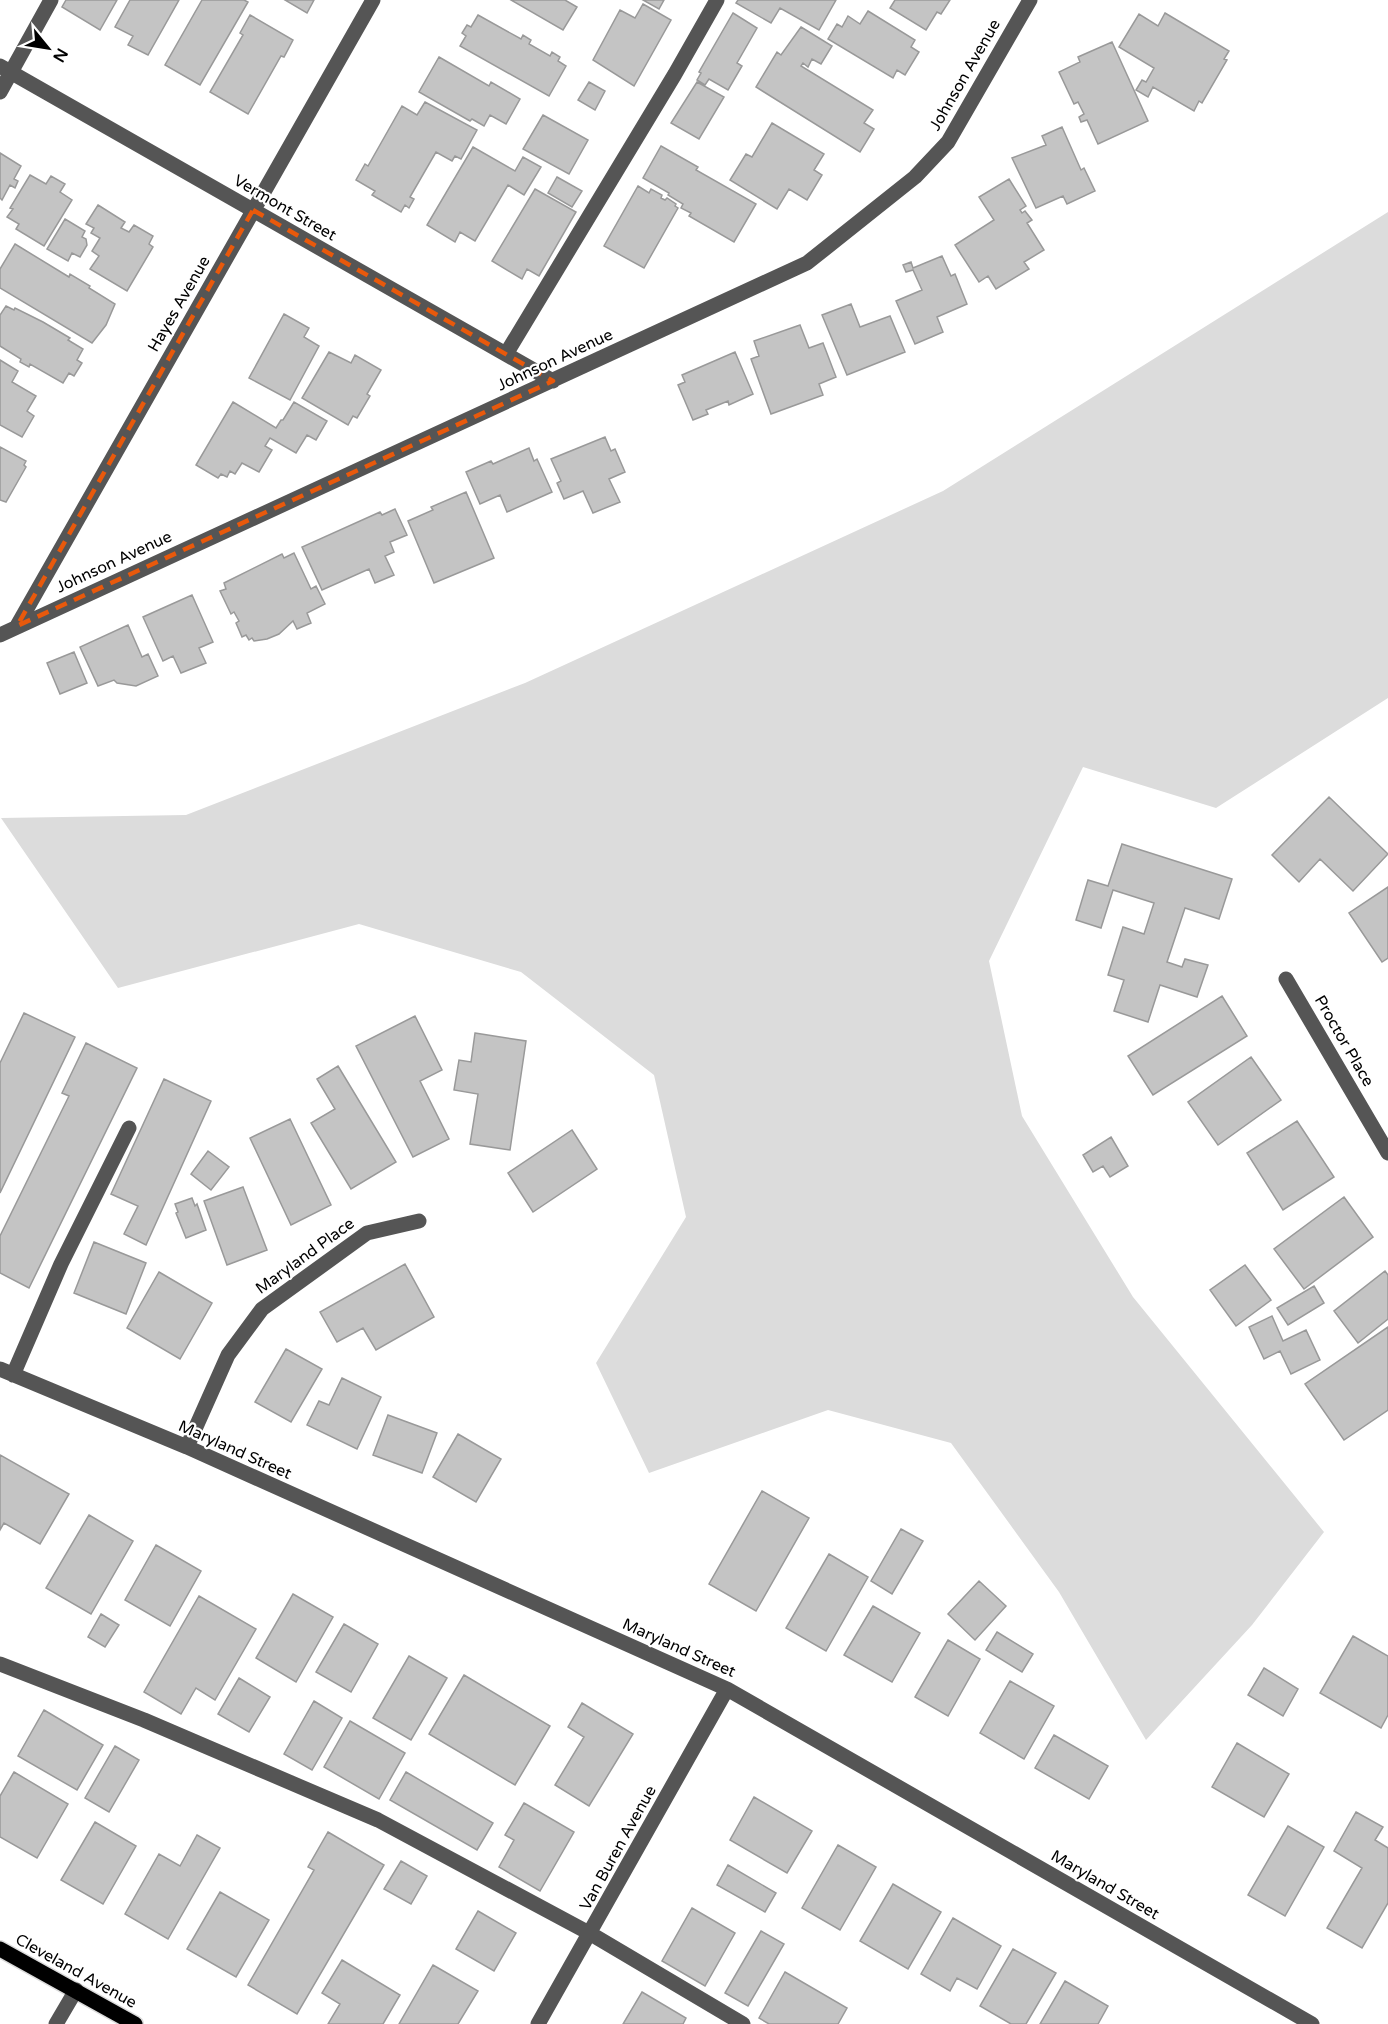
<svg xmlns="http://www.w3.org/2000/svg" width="1388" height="2024" viewBox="0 0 1388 2024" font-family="'Varela Round',sans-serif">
  <rect width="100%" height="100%" fill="#fff"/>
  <path fill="#dcdcdc" d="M1388,212V698L1216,808L1083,767L989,961L1022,1116L1133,1297L1324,1532L1252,1625L1146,1740L1059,1592L951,1443L828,1410L649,1473L596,1363L686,1217L654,1075L521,972L359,924L118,988L1,818L186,815L525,683L943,491Z"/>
  <path fill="#c4c4c4" stroke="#999" stroke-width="1.5" d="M66,0H117L100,30L62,7Z
    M130,0H179L148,55L128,45L133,36L115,27Z
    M202,0H244L248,2L200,85L165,65Z
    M285,0H314L307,13Z
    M511,0H565L577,7L563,30Z
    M643,0H664L659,9Z
    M738,0H836L819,30L780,8L771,23L736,3Z
    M895,0H950L941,14L937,12L926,30L890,8Z
    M643,4L671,20L634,86L593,60L620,10L635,18Z
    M868,11L915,40L911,47L919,52L905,75L897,70L893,78L828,39L837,24L842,27L848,16L860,24Z
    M733,13L757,28L737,63L742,66L728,90L709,79L705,85L697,80L701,73L699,72Z
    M1165,13L1229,51L1224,59L1227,60L1202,103L1199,101L1194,111L1153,87L1148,97L1136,90L1142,80L1146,82L1154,68L1119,47L1139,14L1158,26Z
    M250,15L293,40L284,57L281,56L248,114L210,92L243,35L240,33Z
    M478,15L521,39L523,35L531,40L529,44L550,56L552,52L560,57L558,61L566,66L549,96L460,46L466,36L462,33L467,25L471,27Z
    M801,27L832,46L821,64L812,59L808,67L803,63L801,66L873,110L864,123L874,129L860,152L756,87L777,52L781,55Z
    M1112,42L1148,121L1098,144L1087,120L1081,122L1079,117L1084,114L1078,102L1074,104L1059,72L1080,62L1078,57Z
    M439,57L489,86L491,82L520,99L506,124L490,115L484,126L472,119L470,121L419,92Z
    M589,82L605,91L595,110L578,100Z
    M697,82L724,97L699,139L671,123Z
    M425,102L477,130L461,159L455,156L452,161L436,152L410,197L414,199L409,208L405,205L401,212L372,195L375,191L356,180L365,164L368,166L402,106L417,115Z
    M543,115L588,140L569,174L523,149Z
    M772,123L824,154L814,170L822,175L807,200L789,189L777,209L730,180L746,154L752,157Z
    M1062,127L1081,170L1084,168L1095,191L1067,204L1063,196L1036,208L1012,158L1046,145L1042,136Z
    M661,146L698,167L696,170L756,204L734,242L689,216L691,213L681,208L683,204L668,195L669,193L643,178Z
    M473,147L515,171L523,157L541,167L524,195L508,185L475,241L460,232L455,242L427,225Z
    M0,153L21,166L14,179L18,181L15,188L10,185L2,200L0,198Z
    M30,175L46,184L51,176L65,184L60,192L72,200L44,246L16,229L19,224L7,217L13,209L10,208Z
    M557,177L582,191L572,207L548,193Z
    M1009,179L1026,206L1020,210L1022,213L1025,211L1032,220L1027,223L1044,250L1024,262L1029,269L996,289L988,276L979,282L955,245L994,220L979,197Z
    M638,186L649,193L651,189L662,195L661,198L665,200L667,198L676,204L675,206L678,208L644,268L604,246Z
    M535,189L576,212L539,276L527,269L522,279L492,261Z
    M98,205L125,222L121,228L129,232L134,225L153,236L149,244L153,247L127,291L90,269L99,256L92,251L100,238L91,233L94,228L86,224Z
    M65,219L85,231L82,237L86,239L87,245L80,257L72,253L68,261L47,249Z
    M15,244L69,277L70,274L90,286L89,288L115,304L106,325L92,343L0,288V269Z
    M942,256L951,276L955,274L967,304L937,317L943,332L915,344L896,301L922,290L913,270L906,272L903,265L911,262L913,268Z
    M851,304L860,327L890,316L905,352L847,375L822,315Z
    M6,306L14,310L15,308L43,322L70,338L68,340L83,349L77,360L82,363L74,376L69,373L63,383L30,364L29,367L20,362L21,359L0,346V315Z
    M284,314L309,328L304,337L319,346L290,400L249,378Z
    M800,325L809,348L823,343L836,377L819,384L823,395L771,414L751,359L759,356L754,341Z
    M329,352L351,363L355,355L381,370L367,394L370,396L357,418L353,416L348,425L302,398Z
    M735,352L753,394L729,405L728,401L706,410L708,414L693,420L678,385L685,382L682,375Z
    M0,360L18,371L12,382L36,396L27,411L34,416L22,437L0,425Z
    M233,402L276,428L281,420H283L294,402L327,421L316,440L307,435L296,453L270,438L265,446L272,450L259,472L242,463L235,474L230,471L227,477L221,474L218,478L196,465Z
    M605,437L611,451L615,449L625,472L609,479L620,502L593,513L583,491L564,499L557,483L561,481L551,459Z
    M0,447L26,461L24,465L26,467L6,502L0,500Z
    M529,448L534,461L537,459L552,492L507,512L500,495L480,504L466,472L491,461L493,464Z
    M466,492L494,558L434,583L408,521L433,510L431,507Z
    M395,509L407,535L390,542L394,552L385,556L394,575L375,583L369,569L322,590L302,547L380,512L382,515Z
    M294,553L311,589L316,586L325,604L307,613L311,623L297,629L293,621L279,634L267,639L254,641L252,638L249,640L246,635L242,637L236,623L239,621L234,612L231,614L220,591L226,589L224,583L282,554L284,558Z
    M192,595L213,642L199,648L206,663L181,673L173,656L163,661L143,617Z
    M128,625L142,657L148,654L158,676L136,686L117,683L114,680L98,686L80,647Z
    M74,652L87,683L60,694L47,663Z
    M1329,797L1388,854L1353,891L1320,859L1299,882L1272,855Z
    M1122,844L1232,879L1219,919L1185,908L1167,962L1182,967L1185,959L1208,965L1197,997L1160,985L1148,1022L1114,1011L1124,980L1108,975L1123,927L1144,934L1154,903L1113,890L1101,928L1076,920L1088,880L1108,886Z
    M1388,887V958L1382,962L1349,913Z
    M1222,996L1247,1036L1153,1095L1128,1056Z
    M24,1013L75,1037L0,1193V1063Z
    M415,1016L442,1070L420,1081L449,1139L413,1157L356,1046Z
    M475,1033L526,1041L510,1150L470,1144L478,1094L454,1090L459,1060L471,1062Z
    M86,1043L137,1068L29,1288L0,1273V1236L69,1096L62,1093Z
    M1251,1057L1281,1100L1218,1145L1188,1102Z
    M338,1066L396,1162L351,1189L311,1123L335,1109L317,1079Z
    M164,1079L211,1101L146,1245L124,1234L138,1206L111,1194Z
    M290,1119L331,1205L291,1225L250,1138Z
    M1297,1121L1334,1177L1283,1210L1247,1153Z
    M572,1130L597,1169L533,1212L508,1173Z
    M1111,1137L1128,1166L1110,1177L1103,1166L1093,1172L1083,1155Z
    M208,1151L229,1167L211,1190L191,1174Z
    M243,1187L267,1250L227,1265L204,1201Z
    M1344,1197L1373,1237L1304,1289L1274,1249Z
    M192,1198L195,1206L197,1204L206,1230L186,1238L176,1213L178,1212L175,1204Z
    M94,1242L146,1263L126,1314L74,1293Z
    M405,1264L434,1317L376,1350L363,1328L337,1342L320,1312Z
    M1245,1265L1271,1300L1236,1326L1210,1290Z
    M1385,1271L1388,1275V1319L1358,1343L1334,1311Z
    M159,1272L212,1303L180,1359L127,1328Z
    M1314,1286L1324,1303L1288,1325L1277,1308Z
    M1272,1316L1283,1341L1306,1330L1320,1360L1291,1374L1280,1351L1264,1359L1249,1327Z
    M1388,1327V1410L1344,1440L1305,1384Z
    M286,1349L322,1369L291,1422L255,1402Z
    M342,1378L381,1397L357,1449L307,1425L319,1401L329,1405Z
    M388,1415L437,1433L422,1473L373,1455Z
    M458,1434L501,1459L476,1502L433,1477Z
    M0,1455L69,1494L40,1544L4,1523L0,1530Z
    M762,1491L809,1518L756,1611L709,1584Z
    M89,1515L133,1541L91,1614L46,1588Z
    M901,1529L923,1541L892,1594L871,1581Z
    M156,1545L201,1571L170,1626L125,1600Z
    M829,1554L868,1577L826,1651L786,1628Z
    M979,1581L1006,1606L975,1640L948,1614Z
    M293,1594L333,1617L296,1682L256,1658Z
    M199,1596L256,1629L215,1700L196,1688L181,1714L144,1692Z
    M873,1606L920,1633L892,1682L844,1655Z
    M101,1614L119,1625L105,1647L88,1637Z
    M344,1624L378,1644L351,1692L316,1672Z
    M997,1632L1033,1654L1022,1672L986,1650Z
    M1353,1636L1388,1656V1715L1381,1728L1320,1693Z
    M948,1640L980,1659L948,1716L915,1697Z
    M409,1656L447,1678L411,1740L373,1718Z
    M1264,1668L1298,1689L1283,1716L1248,1695Z
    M464,1675L550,1726L515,1785L429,1734Z
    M239,1678L270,1697L249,1732L218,1714Z
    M1010,1681L1054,1706L1024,1759L980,1733Z
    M314,1701L342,1718L312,1770L284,1754Z
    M582,1703L633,1734L589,1806L555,1785L584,1737L568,1727Z
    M44,1710L103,1745L77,1790L18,1756Z
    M350,1721L405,1753L379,1799L324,1767Z
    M1054,1735L1108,1766L1089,1799L1035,1768Z
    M1237,1743L1289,1774L1264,1817L1212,1787Z
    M115,1746L139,1760L109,1812L85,1798Z
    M14,1772L68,1804L37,1858L0,1837V1796Z
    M406,1772L493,1823L477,1850L390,1800Z
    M754,1797L812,1831L787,1873L730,1840Z
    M524,1803L574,1832L540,1891L499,1867L514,1840L505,1835Z
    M1356,1812L1383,1827L1375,1840L1388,1848V1903L1362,1948L1327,1928L1362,1868L1334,1851Z
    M95,1822L136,1846L103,1904L61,1880Z
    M1288,1826L1324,1847L1285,1916L1248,1895Z
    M328,1832L384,1865L297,2014L248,1985L314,1870L308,1867Z
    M197,1835L220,1848L168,1939L125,1914L159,1854L180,1866Z
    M838,1845L876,1867L840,1930L802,1908Z
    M401,1861L427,1876L411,1904L384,1889Z
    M728,1865L776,1893L765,1912L717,1885Z
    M893,1884L941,1912L908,1969L860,1941Z
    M220,1892L269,1920L236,1977L187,1949Z
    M692,1908L735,1933L705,1986L662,1961Z
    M478,1911L516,1933L494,1971L456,1949Z
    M953,1918L1001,1946L977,1989L957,1978L950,1991L921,1974Z
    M761,1931L784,1944L748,2006L725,1993Z
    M1013,1949L1056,1973L1026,2024H1011L980,2006Z
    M342,1960L400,1995L383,2024H328L340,2004L322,1993Z
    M433,1965L478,1991L458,2024H399Z
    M785,1972L847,2008L838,2024H769L759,2018Z
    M1065,1981L1108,2006L1098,2024H1040Z
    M642,1992L686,2018L683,2024H623Z"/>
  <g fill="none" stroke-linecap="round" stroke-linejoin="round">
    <defs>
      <path id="major" d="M0,1949L135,2024"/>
    </defs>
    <use href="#major" stroke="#dbdbdb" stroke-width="18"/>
    <path stroke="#555" stroke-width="15" d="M0,66L553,381
      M0,92L51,0
      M506,354L675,74L717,0
      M17,626L373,0
      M0,635L807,263L915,177L948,142L1030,0
      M1286,979L1388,1153
      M0,1369L187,1447L727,1689L1312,2024
      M13,1375L61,1264L129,1128
      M187,1447L228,1355L262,1309L367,1233L419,1221
      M0,1664L144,1720L378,1820L591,1934L743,2024
      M56,2024L76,1990
      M538,2024L727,1689"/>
    <use href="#major" stroke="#000" stroke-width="15"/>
  </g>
  <path fill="none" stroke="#e8590c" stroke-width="4.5" stroke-dasharray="12 8" stroke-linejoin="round" d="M253,210L553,381L17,626Z"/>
  <g text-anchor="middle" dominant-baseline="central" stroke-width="4.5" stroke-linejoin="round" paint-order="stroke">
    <g font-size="16" fill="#000" stroke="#fff">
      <text transform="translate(965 75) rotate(-60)">Johnson Avenue</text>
      <text transform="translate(285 208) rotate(30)">Vermont Street</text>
      <text transform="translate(179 304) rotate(-60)">Hayes Avenue</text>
      <text transform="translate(555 360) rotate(-25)">Johnson Avenue</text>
      <text transform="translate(114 562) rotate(-25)">Johnson Avenue</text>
      <text transform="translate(1344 1041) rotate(60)">Proctor Place</text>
      <text transform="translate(305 1256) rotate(-36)">Maryland Place</text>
      <text transform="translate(235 1450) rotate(24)">Maryland Street</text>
      <text transform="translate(679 1648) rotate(24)">Maryland Street</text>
      <text transform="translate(618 1848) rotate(-61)">Van Buren Avenue</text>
      <text transform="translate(1105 1885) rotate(30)">Maryland Street</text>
      <text transform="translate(76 1971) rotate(29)">Cleveland Avenue</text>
    </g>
  </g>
  <g transform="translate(48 48) rotate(120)" stroke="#ffffff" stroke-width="4.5" paint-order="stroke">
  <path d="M0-4.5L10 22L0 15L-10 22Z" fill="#000000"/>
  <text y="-9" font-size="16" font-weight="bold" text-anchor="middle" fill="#000000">N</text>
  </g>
</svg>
